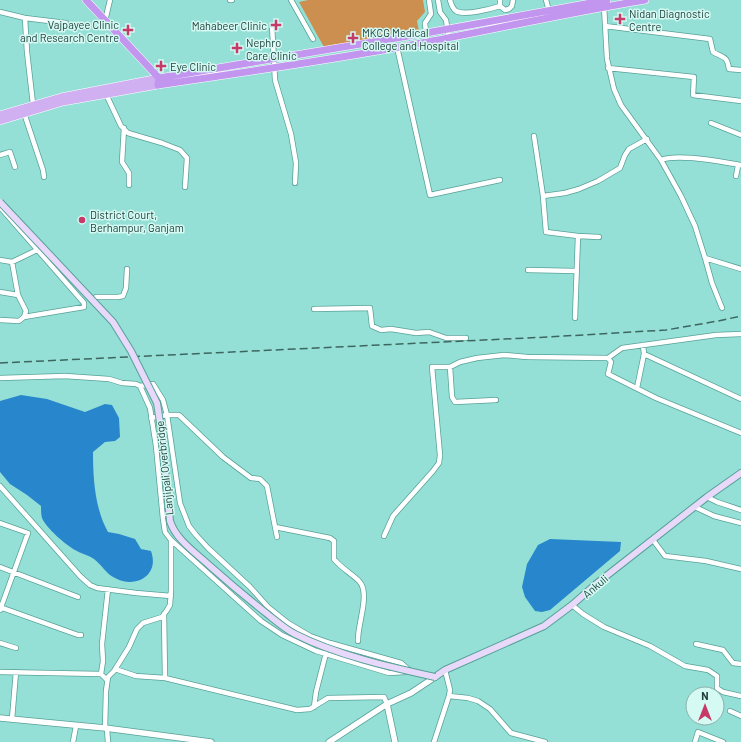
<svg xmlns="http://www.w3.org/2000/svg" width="741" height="742" viewBox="0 0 741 742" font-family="Barlow,sans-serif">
  <rect width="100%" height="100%" fill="#95e0d6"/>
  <path fill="#cc8f4f" d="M308,0H423L425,12L417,21L419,31L325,49L299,2Z"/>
  <path fill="#2886cc" d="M21,395L47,399L85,412L105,404L112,405L119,418L120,437L115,441L105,442L93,452C93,479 95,509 108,532L119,534L135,539L141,549L151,551C160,576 135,589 115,578C106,574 102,565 94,559C89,555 81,554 75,550C66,545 46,528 42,518C41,514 41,510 41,506L27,495L10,484L0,472V401Z
    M550,539L621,542L620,551L550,610L542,612L535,611L525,597L522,587L527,564L538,545Z"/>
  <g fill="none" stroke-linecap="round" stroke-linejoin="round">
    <defs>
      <path id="minor" d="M230,0H232
        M291,0L313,39
        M438,0L440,12L446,20L449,38
        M450,0C451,4 452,8 456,11C464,16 491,9 500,6
        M500,0V6L505,10L509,9L512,6L513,0
        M546,0L549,11
        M604,6L607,59L614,89L621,105L661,160L681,196L695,226L705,258L712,283L722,308
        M0,12L25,18L66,23
        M25,18L27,52L33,104
        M105,21L110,0
        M272,25L275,80L291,134L296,163L295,183
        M605,26L710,39L713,52C723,58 727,55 729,69L741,70
        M427,42L425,23L431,14L429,0
        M397,47L430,195L500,180
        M608,68L694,77L693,95L741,101
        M105,92L121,126L128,133L162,143L180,150L187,158L185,187
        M24,113L43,170L44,177
        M711,123L741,135
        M124,128L122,162L129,173V185
        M534,136L543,196L546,232L578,236L575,318
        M0,155L10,152L15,167
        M661,160C678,153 721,162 741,165
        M736,176L738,166L741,165
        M543,196L565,193L579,189L598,181L620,168L625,155L629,149L647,139
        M0,207L84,303V307L24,317L19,321L0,320
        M578,236L599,237
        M705,258L741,269
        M0,260L12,262L37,250
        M12,262L18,295L26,311L24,317
        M528,270L576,271
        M0,292L18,295
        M96,297H118L123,296L126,288L127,269
        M314,309L370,308L372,326L381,330L391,329L416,333L429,332L446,338H466
        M644,354L741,399
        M608,358L622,348L716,335L741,334
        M450,367L452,397L455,402L496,400
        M0,378L65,376L109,379L122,383L136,384L140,386L150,408L156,446L163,519L165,532L171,540L261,621L282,635L316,651L389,673L405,672
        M140,386L153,384L163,400L167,415L180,503L189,526L196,535L208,548L250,587L268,607L288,623L310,636L330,643L401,663L409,670
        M637,388L644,354L643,345
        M151,418L167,415H179L223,457L251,478L260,479L267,486L277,537
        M0,486L80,576L90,585L97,588L136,593L171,596
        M707,497L717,502L741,510
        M695,507L714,516L741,523
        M0,523L28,533L0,610
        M275,527L330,538L334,541V559C341,568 351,573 359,581C371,593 357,625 358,641
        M384,536L393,516L433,471L439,463L440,455L432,367H450L460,362L477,358L504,355L527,357L608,358L611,362L608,374L656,398L741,433
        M653,540L665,556L706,561L741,569
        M0,567L78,597
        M572,605L583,614L604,627L650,646L685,666L708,670L717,676V688L723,692L741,696
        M0,607L78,635H81
        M164,614L165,678
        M0,643L16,648
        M696,644L723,650L733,663L741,664
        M115,669L136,676L165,678L297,710L310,709L328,698L384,697L387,704
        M0,672L101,674L107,680
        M101,674L103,661L102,644L108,589
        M449,696L468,698L478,701L490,709L511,733L545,742
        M314,707L316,692L326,653
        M730,711L741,716
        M12,719L16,672
        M105,728L106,691L108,677L114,671L129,647L137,629L143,623L162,617L167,610L170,605L171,590V540
        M107,729L108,742
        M73,742L76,726
        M434,742L449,696L450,690L445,670
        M695,742L698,732L723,742"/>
      <path id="tertiary" d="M387,704L395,742
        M0,718L105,728L211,742
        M329,742L387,704L411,693L435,677"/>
      <path id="secondary" d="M435,677L445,670L544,626L572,605L596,584L707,497L741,473"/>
      <path id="primary" d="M0,115L61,97L159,78
        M0,121L63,102L158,85"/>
      <path id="trunk" d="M86,0L159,78
        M159,78L158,85C248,72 338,59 427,42C500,28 572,12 645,0
        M159,78L426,33L607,0"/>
    </defs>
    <use href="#minor" stroke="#57a198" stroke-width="6"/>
    <use href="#tertiary" stroke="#57a198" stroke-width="7"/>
    <use href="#secondary" stroke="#57a198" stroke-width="8"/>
    <use href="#primary" stroke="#fff" stroke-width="8"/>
    <use href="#trunk" stroke="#fff" stroke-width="8"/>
    <use href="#minor" stroke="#fff" stroke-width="4.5"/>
    <use href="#tertiary" stroke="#fff" stroke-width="5.5"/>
    <use href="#secondary" stroke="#e8d8f9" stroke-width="6"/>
    <use href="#primary" stroke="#d1b0f2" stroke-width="7"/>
    <use href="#trunk" stroke="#c296ee" stroke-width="7"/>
    <path stroke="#3d6661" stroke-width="1.5" stroke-dasharray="8 4" stroke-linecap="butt" d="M0,363L548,337L666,330L718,321L741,316"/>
    <defs>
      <path id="secondary-bridge" d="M0,202L113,322L131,351L157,403L161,429L170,521C176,540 196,553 210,566C228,582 247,598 266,613C275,620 285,629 295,634C336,655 390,667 435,677"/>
    </defs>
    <use href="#secondary-bridge" stroke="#57a198" stroke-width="8" stroke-linecap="butt"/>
    <use href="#secondary-bridge" stroke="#e8d8f9" stroke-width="6"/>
  </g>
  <g fill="#c73a67" stroke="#d5f9f3" stroke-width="1.5">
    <path d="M618 13h4v4h4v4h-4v4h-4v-4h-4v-4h4z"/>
    <path d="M274 19h4v4h4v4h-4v4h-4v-4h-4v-4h4z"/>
    <path d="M126 24h4v4h4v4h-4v4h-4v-4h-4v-4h4z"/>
    <path d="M351 32h4v4h4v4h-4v4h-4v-4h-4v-4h4z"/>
    <path d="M235 42h4v4h4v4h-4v4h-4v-4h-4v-4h4z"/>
    <path d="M159 60h4v4h4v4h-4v4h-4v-4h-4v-4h4z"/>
    <circle cx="82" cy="220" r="4"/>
  </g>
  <g text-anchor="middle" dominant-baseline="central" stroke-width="3" stroke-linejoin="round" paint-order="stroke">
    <g font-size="11" fill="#21403c" stroke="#d5f9f3" text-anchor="start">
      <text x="629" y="13">Nidan Diagnostic<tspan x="629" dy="13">Centre</tspan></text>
      <text x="119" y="24" text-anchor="end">Vajpayee Clinic<tspan x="119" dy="13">and Research Centre</tspan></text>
      <text x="267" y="25" text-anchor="end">Mahabeer Clinic</text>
      <text x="362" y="32">MKCG Medical<tspan x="362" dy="13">College and Hospital</tspan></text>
      <text x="246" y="42">Nephro<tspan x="246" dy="13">Care Clinic</tspan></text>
      <text x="170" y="66">Eye Clinic</text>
      <text x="90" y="214">District Court,<tspan x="90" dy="13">Berhampur, Ganjam</tspan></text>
    </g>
    <g font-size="11" fill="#21403c" stroke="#d5f9f3">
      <text transform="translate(164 468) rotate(-96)">Lanjipali Overbridge</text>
      <text transform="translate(595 586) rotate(-40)">Ankuli</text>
    </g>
  </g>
  <g transform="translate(705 706)"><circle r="19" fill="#d5f9f3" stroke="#8dafaa"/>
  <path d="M0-3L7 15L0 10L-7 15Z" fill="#c73a67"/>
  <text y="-6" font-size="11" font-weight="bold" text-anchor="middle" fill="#21403c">N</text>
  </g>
</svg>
